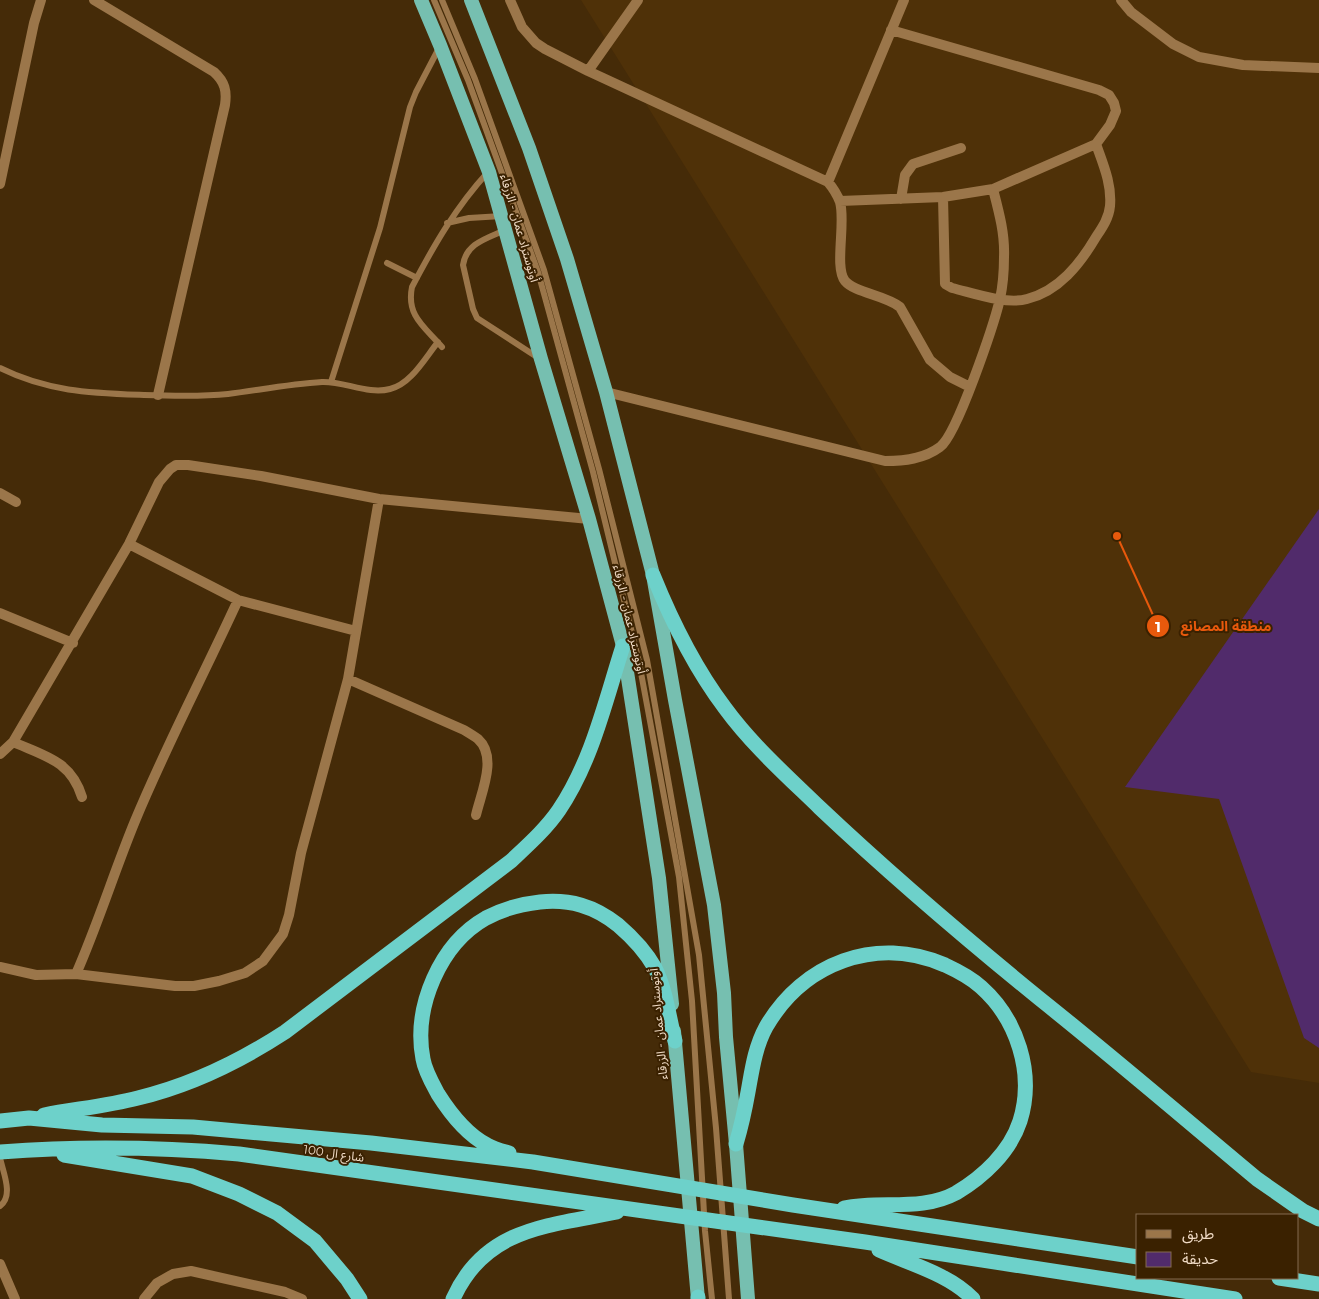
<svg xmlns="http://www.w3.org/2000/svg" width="1319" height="1299" viewBox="0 0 1319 1299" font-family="Montserrat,'Noto Sans Arabic',sans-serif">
  <rect width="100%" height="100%" fill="#452b08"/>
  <path fill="#4f3108" d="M581,0H1319V1083L1251,1072Z"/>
  <path fill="#512b6b" d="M1319,509V1048L1304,1038L1219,799L1125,787Z"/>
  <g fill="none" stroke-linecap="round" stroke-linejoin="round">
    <path stroke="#9b764a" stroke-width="6" d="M434,0L468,80L538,272L593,472L639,662L679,877L692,1001L705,1231L712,1299
      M442,0L475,79L544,270L599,469L647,660L699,955L716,1128L729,1299
      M447,223L469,218L502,216
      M505,230C488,238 466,243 463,265L473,309L477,318L537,357
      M387,263L417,278
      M442,347C425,327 406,316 412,287C434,245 456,207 488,172
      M0,368C48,392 92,393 144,395C172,396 200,397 228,394C259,390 290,384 322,382C344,381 368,395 390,389C411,384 425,358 438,342
      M331,382L380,228L410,107L416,92L440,46
      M0,1158C3,1172 14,1196 0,1206"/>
    <path stroke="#9b764a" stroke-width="10" d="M94,0L214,72C225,82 227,91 225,105L158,395
      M510,0L522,27L536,43L545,49L588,71L828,182C833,188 837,194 840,202C846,222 834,268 845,281C855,293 885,295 900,307L930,360L950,377L970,387
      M1121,0L1131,12L1173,44L1199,57L1243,65L1319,68
      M588,71L638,0
      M828,182L904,0
      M0,184L34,23L41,0
      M943,197L945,284L952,288C973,293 1006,305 1027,299C1059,291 1080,264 1096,237C1102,228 1109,218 1110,206C1112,184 1103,164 1096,144
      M901,199L905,175L913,164L961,148
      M840,201L943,197L993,189L1096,144L1110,125L1116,111L1114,103L1109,95L1099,90L891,30
      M606,392L885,461C904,461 924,459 940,447C957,435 994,324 1000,299C1003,285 1004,271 1004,257C1005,234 999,212 993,189
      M0,493L16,502
      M129,544L238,600L356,631
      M0,613L73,643
      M348,679L464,730C469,733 474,736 478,739C498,757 481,793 476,815
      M13,742C45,756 71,761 82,797
      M0,754L13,742L129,544L159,482L170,469L176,465H188L261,476L379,499L589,519
      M0,967L36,975L76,974C98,924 114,872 135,821C166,746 204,674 238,600
      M76,974L175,986H194L219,981L245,973L263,961L283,934L289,915L301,853L348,679L379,499
      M0,1264L15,1299
      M144,1299L157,1283L173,1274L191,1271L285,1292L302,1299"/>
    <path stroke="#76bfb0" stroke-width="14" d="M421,0L440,45L489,172L541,359L589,519L623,646L659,878L672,1004
      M471,0L529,148L567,259L606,392L653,575L675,700L714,905L724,993L726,1037L736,1144L748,1299
      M674,1031L698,1299"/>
    <path stroke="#6dd1ca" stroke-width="15" d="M653,575C672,622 694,667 725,708C752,745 787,776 820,808C891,875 965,938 1040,999C1114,1058 1185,1119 1257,1179L1303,1211L1319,1219
      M44,1115C75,1109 107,1106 138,1098C192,1085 239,1062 285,1032L511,861C528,845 546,829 559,810C592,761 605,702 623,646
      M0,1121L29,1118L102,1125L193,1127L371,1143L533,1162L793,1205L1138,1257
      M736,1144C741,1127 745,1109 748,1092C752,1070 755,1047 766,1027C803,963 876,935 945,965C958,971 970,977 981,987C1017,1019 1035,1073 1020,1121C1010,1152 983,1177 956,1193C921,1212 881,1200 844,1208
      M0,1152C80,1146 159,1147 239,1154L865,1242L1235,1299
      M509,1153C502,1151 494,1149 487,1145C466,1134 450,1113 438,1094C432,1083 425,1071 423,1059C413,1007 440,944 486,918C503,909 521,904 540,902C570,899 594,906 618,925C632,937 646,952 655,968C666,990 669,1018 675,1041
      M64,1155L192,1176L239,1194L277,1213L315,1241L347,1279L360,1299
      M879,1250C910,1264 949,1274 973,1299
      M1279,1278L1319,1284
      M453,1299C485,1227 549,1226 617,1212
      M698,1299V1297"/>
  </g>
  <g text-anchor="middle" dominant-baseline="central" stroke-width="4" stroke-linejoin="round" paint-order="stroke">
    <g font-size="12" fill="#f0dbc5" stroke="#3a2100">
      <text transform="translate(520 228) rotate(74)">أوتوستراد عمان - الزرقاء</text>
      <text transform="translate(630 619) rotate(77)">أوتوستراد عمان - الزرقاء</text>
      <text transform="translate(658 1024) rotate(-95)">أوتوستراد عمان - الزرقاء</text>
      <text transform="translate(334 1153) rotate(8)">شارع ال 100</text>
    </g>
  </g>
  <path fill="none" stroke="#e8590c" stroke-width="2" d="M1117 536L1158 626"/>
  <g fill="#e8590c" stroke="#3a2100" stroke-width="2">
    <circle cx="1117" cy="536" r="5"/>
    <circle cx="1158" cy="626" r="12"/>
  </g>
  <g font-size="15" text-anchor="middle" font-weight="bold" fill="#fff">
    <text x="1158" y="632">1</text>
  </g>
  <g font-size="14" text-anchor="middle" font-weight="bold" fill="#e8590c" stroke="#3a2100" stroke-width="4" stroke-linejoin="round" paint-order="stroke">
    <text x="1226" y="631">منطقة المصانع</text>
  </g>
  <rect x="1136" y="1214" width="162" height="65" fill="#3a2100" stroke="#836b4f"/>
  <rect x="1146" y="1230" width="25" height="8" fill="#9b764a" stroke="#836b4f"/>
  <text x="1182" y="1239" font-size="15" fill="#f0dbc5">طريق</text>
  <rect x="1146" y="1252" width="25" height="15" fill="#512b6b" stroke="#836b4f"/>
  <text x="1182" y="1264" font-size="15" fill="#f0dbc5">حديقة</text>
</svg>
